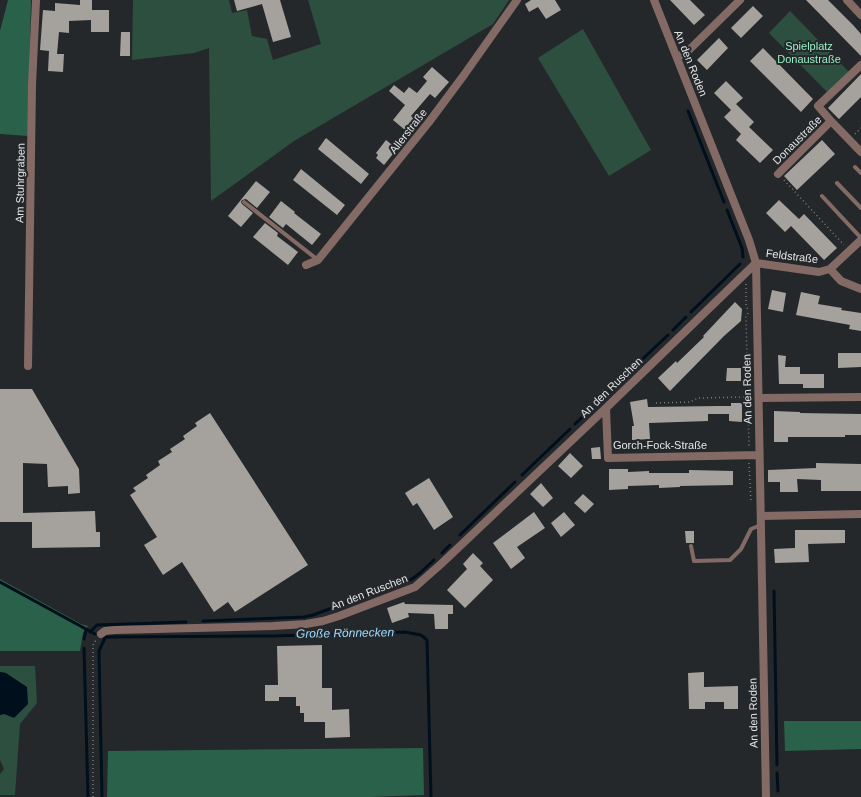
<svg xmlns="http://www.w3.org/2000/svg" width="861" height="797" viewBox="0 0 861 797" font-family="Helvetica,sans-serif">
  <rect width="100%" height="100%" fill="#25282b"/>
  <path fill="#2d4f3f" d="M133,0H229L232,13L247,10L252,36L267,39L273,60L321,44L308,0H509L493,24L294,141L211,201L209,48L194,53L132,60Z
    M790,11L849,72L828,93L769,33Z
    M583,29L651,150L609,176L538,58Z
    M0,666H35L37,703L20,724L15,795H0V774L4,769L0,760V715L4,714L6,673L0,672Z"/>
  <path fill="#29614a" d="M8,0H31L28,136L0,134V31Z
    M0,579L81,624L88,626L83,633L80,651H0Z
    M784,721H861V749L785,751Z
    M423,748L424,795L370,797H107L108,751Z"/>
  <path fill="#000f1c" d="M0,672L6,673L27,687L28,704L14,718L4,714L0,715Z"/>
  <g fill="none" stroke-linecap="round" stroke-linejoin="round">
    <path stroke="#000f1c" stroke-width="3" d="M688,111L724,202
      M727,210L742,248L743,257
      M691,312L740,264
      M673,330L686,317
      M613,387L668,335
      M575,424L610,391
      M522,475L570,429
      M460,535L515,482
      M442,553L450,545
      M0,582L95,634
      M774,591L777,765
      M203,621L304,617L313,615L412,579L420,573L434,560
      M90,632L97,625L186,622
      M103,637L274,636L405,632L421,635L427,640L431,797
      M84,639L86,630
      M84,648L88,797
      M777,773L778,791
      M102,797L99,651L105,638"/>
  </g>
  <path fill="#a5a19d" d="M80,0H92V10H109V32H91V20L69,21V33L59,32L57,54H64L63,72L48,71L49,51L40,50L43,10L55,11V3L80,5Z
    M234,0H280L291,37L273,42L262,4L237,11Z
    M531,0H555L561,10L546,19L538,7L529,12L525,4Z
    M670,0H690L705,15L694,25Z
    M806,0H828L853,25L861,34V56Z
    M753,6L763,16L741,38L731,28Z
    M121,32H130V56H120Z
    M719,38L728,48L707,70L697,60Z
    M763,48L813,99L801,112L750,61Z
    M432,67L449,82L435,98L430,94L411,116L414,119L405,130L393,120L405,105L389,91L394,85L404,93L409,87L417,93L427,81L423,77Z
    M861,74V97L839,119L828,108Z
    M726,81L743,98L736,104L754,122L749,127L773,150L760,163L736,140L741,134L724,117L731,110L714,93Z
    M326,138L369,174L361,184L318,149Z
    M386,140L397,149L384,165L376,158L378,155L376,153Z
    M822,140L835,154L797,190L784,176Z
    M301,169L345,205L337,215L293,180Z
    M256,181L270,192L257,208L246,199L242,200L241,202L242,204L253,213L241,227L228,216Z
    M779,200L799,219L804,214L837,248L824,260L791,226L785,232L766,213Z
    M281,201L295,212L294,213L321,234L312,245L286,224L283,228L269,217Z
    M265,223L278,233L277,236L298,252L288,265L253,237Z
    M772,290L786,293L783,312L768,309Z
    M801,292L820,296L818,304L842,308L841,310L861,313V331L849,329L850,325L796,315Z
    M735,302L742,309L741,321L724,336L670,391L658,378L676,361L677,363L704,337L703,336Z
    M838,353H861V367L838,368Z
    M778,355L786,356L785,367H800V374H824V388H803V384H779Z
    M727,368H741V381H726Z
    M0,389H32L79,469L80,493L68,494V486L48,487L47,464L23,463V513L95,511L96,532H100V547L32,548V522H0Z
    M647,399L648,407L719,406H731V403H742V422L729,421V414H708V421L649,423L650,439L632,440V426H634L630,402Z
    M774,411L800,412V413L861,414V435H845V437H788V442H774Z
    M210,413L308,565L235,612L228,602L214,612L182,562L163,575L144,545L157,537L130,495L136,491L133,488L148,478L146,475L160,465L158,461L172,452L170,449L185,439L183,436L197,426L195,423Z
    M600,447L601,459H592L591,448Z
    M570,453L583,466L571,478L558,466Z
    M816,463L861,464V491H821V480L797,479L798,492H780V482H768V470L816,468Z
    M609,469H628V472L649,471V473H689V470L733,471V485L680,486V487L659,488V485L628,486V489L609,490Z
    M429,478L453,517L434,530L417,503L413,506L405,493Z
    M541,483L553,498L543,507L530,494Z
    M583,494L594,504L585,513L574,503Z
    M534,512L545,528L517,547L525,558L511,569L493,543Z
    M564,512L575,525L561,537L551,523Z
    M795,530H845V543L808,544L809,562L775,563L774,549L795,548Z
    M685,531H694V543H686Z
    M473,553L483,563L480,566L493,580L465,608L447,590L467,569L463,564Z
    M404,602L405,604L453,605V614H448V629H435L434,614L408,613L409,617L392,623L387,608Z
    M322,645V688H332V710L349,709L350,737L325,738V722H304V713H300V706H296V697H279V701H265V685H278L277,646Z
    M704,672V687L738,686V709H724V702H705V709H689L688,673Z"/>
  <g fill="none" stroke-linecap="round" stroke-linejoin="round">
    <path stroke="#7b7d80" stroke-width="1.5" stroke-dasharray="1 3" stroke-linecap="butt" d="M855,134L861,128
      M784,180L844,245
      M746,284V305L748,310
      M748,313L746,317L749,447
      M656,403L690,402L698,398L749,397
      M749,463L751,503
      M93,797V645L96,640"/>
    <path stroke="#836a65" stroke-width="4" d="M855,167L861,173
      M837,183L861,208
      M822,196L861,238
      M244,202L318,260
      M691,546L694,561L730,560L741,549L751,529L761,525"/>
    <path stroke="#836a65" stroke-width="8" d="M654,0L749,240L756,263L766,797
      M847,0L861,15
      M677,57L687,52L740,0
      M831,121L818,106L861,65
      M778,174L831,121L861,152
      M756,263L819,272L830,269L861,240
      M306,265L318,260L429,122L464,75L517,0
      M830,269L841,281L861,289
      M28,366L32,85L36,0
      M759,398L861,397
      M606,408L608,458L759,455
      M761,516L861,514
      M101,634L105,631L115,630L273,626L306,624L323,621L339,616L415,587L441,564L606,408L756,263"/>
  </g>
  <g text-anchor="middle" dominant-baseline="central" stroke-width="4" stroke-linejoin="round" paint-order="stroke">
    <g font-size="11" fill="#97eec6" stroke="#25282b">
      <text x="809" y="46">Spielplatz<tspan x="809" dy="13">Donaustraße</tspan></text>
    </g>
    <g font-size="11" fill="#e2e4e6" stroke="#25282b">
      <text transform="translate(691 63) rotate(68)">An den Roden</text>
      <text transform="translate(408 131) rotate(-52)">Allerstraße</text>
      <text transform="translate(797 140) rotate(-45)">Donaustraße</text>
      <text transform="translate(20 183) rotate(-89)">Am Stuhrgraben</text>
      <text transform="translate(792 256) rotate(7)">Feldstraße</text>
      <text transform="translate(611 387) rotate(-44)">An den Ruschen</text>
      <text transform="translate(747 389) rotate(-91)">An den Roden</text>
      <text x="660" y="445">Gorch-Fock-Straße</text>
      <text transform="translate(369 592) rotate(-21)">An den Ruschen</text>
      <text transform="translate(753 713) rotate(-91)">An den Roden</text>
    </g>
    <g font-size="12" font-style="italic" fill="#9cdbff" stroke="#25282b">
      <text transform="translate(345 633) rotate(-1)">Große Rönnecken</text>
    </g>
  </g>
</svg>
